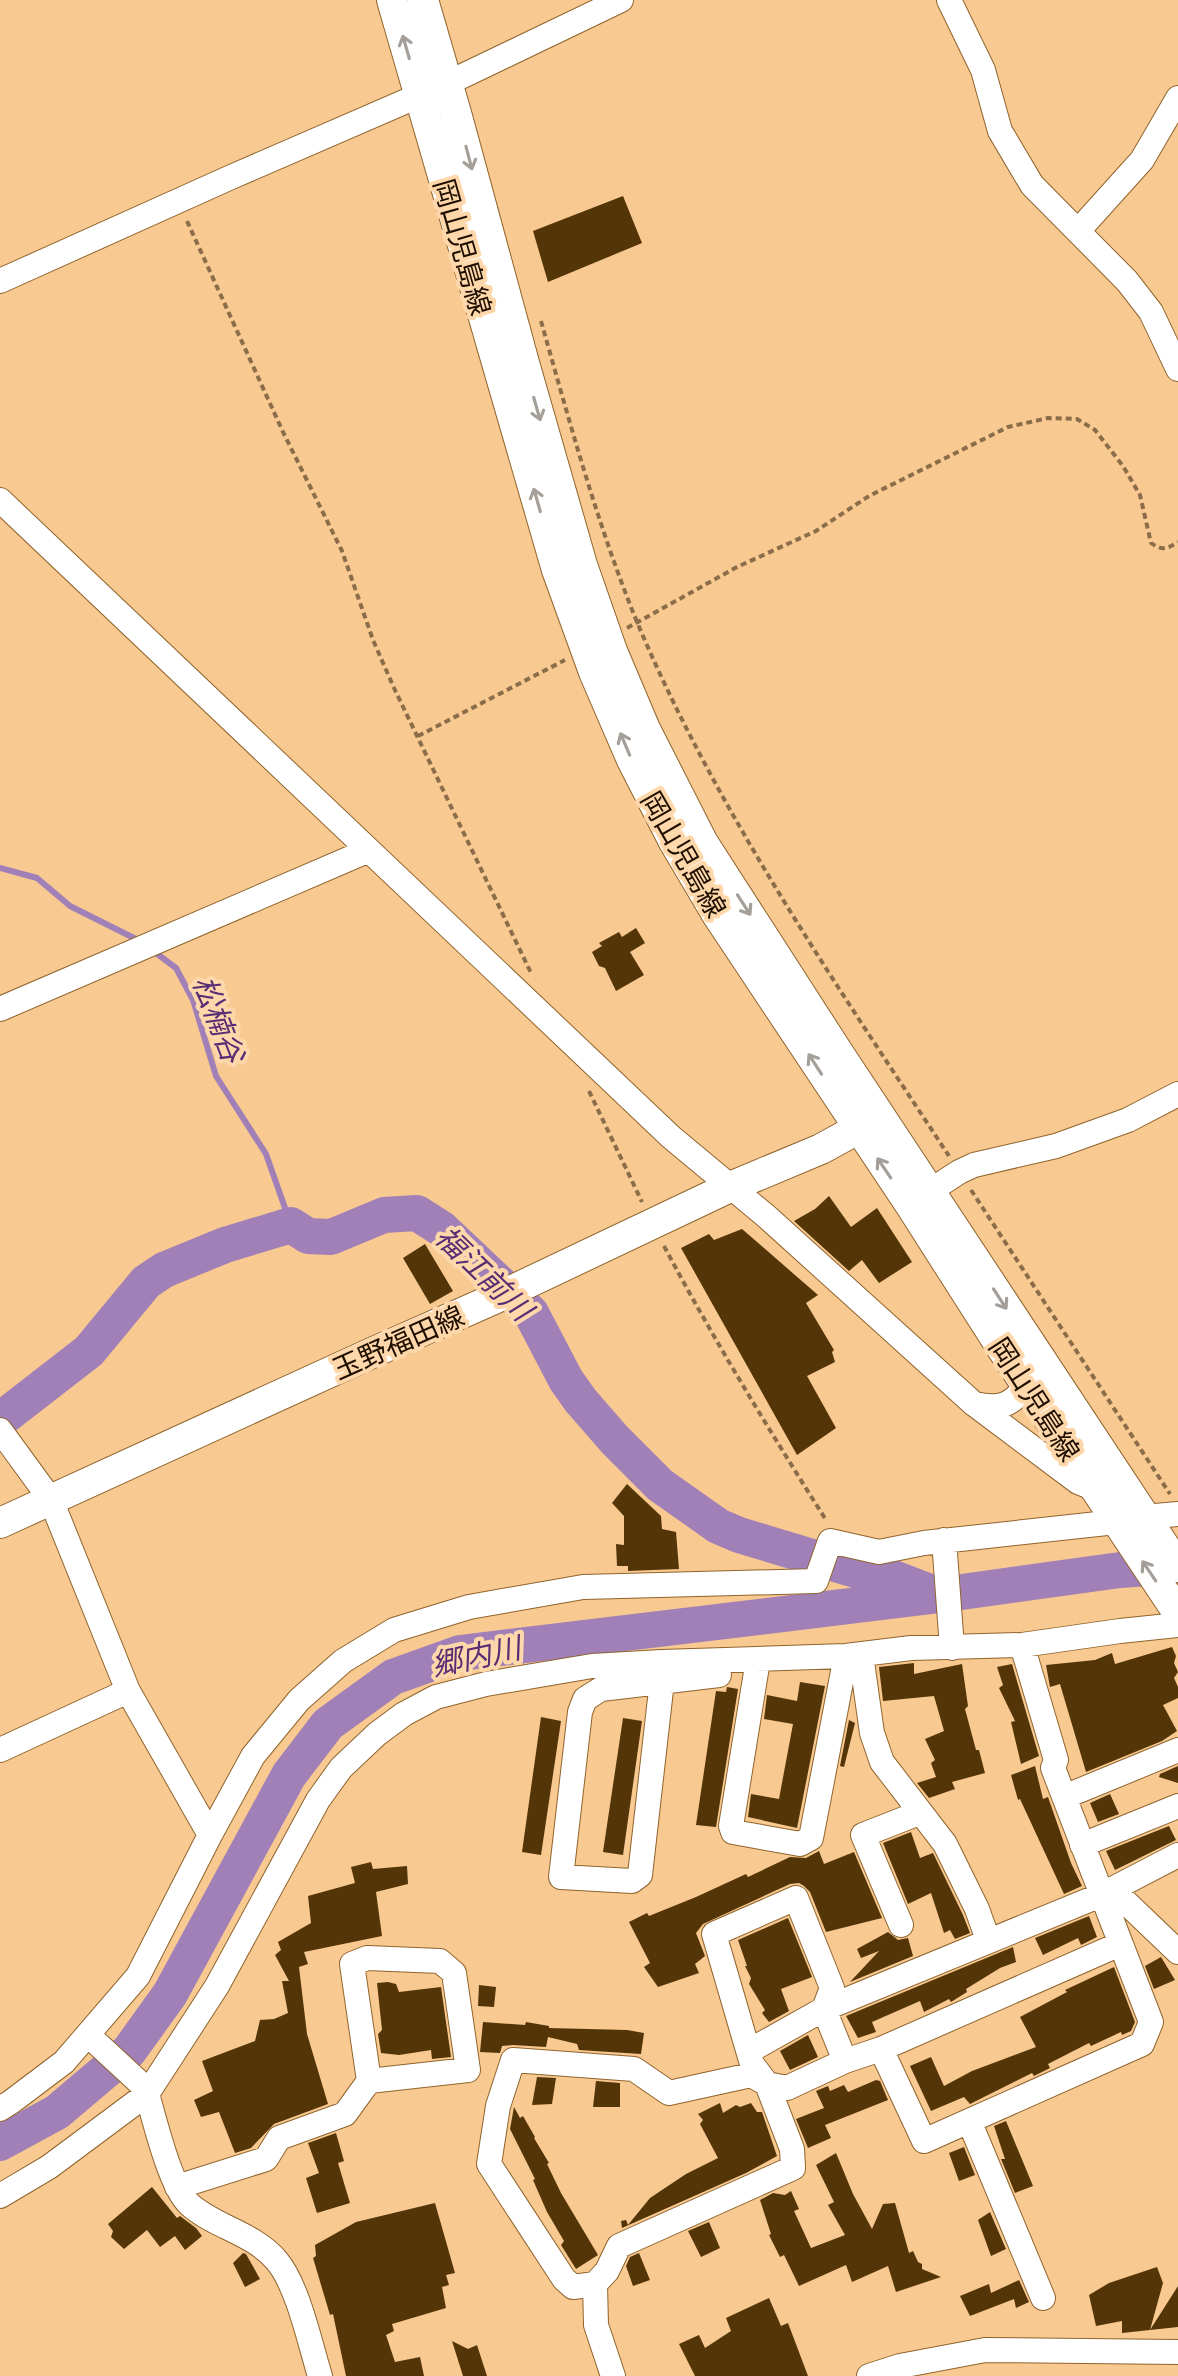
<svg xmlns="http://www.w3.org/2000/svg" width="1178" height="2376" viewBox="0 0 1178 2376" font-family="Mulish,'Noto Sans JP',sans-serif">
  <rect width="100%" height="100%" fill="#f8c991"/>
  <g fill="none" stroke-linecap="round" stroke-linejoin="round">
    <path stroke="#a180b8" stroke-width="6" d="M0,868L37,878L70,906L140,941
      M152,950L176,968L193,1000L216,1076L266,1154L291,1225"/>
    <path stroke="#a180b8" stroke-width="36" d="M0,1420L89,1351L146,1282L164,1270L225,1245L291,1225L308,1236L331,1237L384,1215L417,1213L442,1229L531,1313L566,1380L581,1401L615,1440L660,1485L718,1526L739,1535L872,1575L891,1577L930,1592
      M0,2143L57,2112L129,2051L170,1994L289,1775L328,1724L393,1677L460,1653L940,1595L1120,1570L1178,1566"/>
  </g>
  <path fill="#543507" d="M623,196L642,243L548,282L533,231Z
    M636,928L645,943L630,952L644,975L616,991L605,968L599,966L592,952L602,946L599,943L619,932L622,937Z
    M829,1196L851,1227L877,1208L912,1262L879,1283L862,1260L849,1271L794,1221L815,1209Z
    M742,1229L818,1295L806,1303L834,1350L832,1352L835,1362L807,1376L836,1428L797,1455L681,1248L709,1234L714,1240Z
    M425,1244L453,1291L430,1304L403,1258Z
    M627,1484L661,1516L662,1529L676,1532L679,1569L628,1571V1566H617L616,1544L624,1545V1516L612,1503Z
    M1172,1647L1176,1656L1174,1663L1178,1672L1174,1678L1178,1687V1698L1163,1705L1177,1731L1162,1741L1086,1772L1060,1684L1050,1687L1046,1665L1095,1660L1112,1653L1115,1664Z
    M914,1663V1674L962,1664L968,1706L965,1709L976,1750H979L985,1773L952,1782L955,1789L929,1798L917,1783L936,1777L931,1763L935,1760L925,1739L944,1731L934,1696L883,1701L879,1667Z
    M1012,1664L1039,1756L1021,1764L1011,1722L1015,1721L999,1688L1003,1685L997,1667Z
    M800,1682L825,1686L797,1828L748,1817L751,1794L779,1799L793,1724L764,1719L767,1695L797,1701Z
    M727,1687L738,1689L716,1827L696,1825L716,1691L726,1692Z
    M541,1717L561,1721L541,1855L522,1852Z
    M623,1718L642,1721L623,1855L603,1852Z
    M849,1720L855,1723L844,1767L840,1766Z
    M1035,1766L1043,1799L1048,1797L1071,1863L1082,1886L1064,1894L1020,1799L1018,1800L1011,1775Z
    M1178,1766V1783L1159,1777L1160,1774Z
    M1110,1794L1119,1814L1098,1822L1090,1803Z
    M1169,1826L1176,1840L1115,1870L1106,1851Z
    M911,1832L920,1858L933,1853L963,1915L970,1933L955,1939L950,1930L944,1933L931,1893L908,1904L883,1843Z
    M819,1851L824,1864L854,1852L882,1918L826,1932L810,1892L804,1886L799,1883L790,1884L703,1924L696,1933L705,1956L695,1964L699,1973L658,1987L644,1967L650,1963L629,1922L647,1913L649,1916L696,1897L746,1874L748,1877L790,1857L806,1858Z
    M371,1862L373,1869L407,1866L408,1884L376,1892L382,1936L304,1952L308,1964L299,1967L307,2034L328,2104L274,2124L251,2148L235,2153L219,2112L201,2117L194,2100L213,2091L202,2061L255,2041L260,2020L274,2019L288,2013L282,1981H289L275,1955L281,1950L278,1942L311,1923L308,1896L355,1883L351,1867Z
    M1089,1916L1097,1937L1081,1945L1078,1938L1043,1955L1035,1938Z
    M788,1918L812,1977L781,1989L789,2011L769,2022L762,2013L765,2010L749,1984L751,1978L745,1966H747L738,1940Z
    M888,1932L898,1940L908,1938L913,1956L850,1982L879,1951L861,1958L857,1949Z
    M1013,1947L1016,1962L1000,1968L966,1989L967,1992L951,2002L949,1999L924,2012L920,2001L872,2022L876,2032L858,2038L846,2016Z
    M1161,1957L1175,1980L1154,1989L1145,1966Z
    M1114,1967L1135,2022L1131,2031L1122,2035L1121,2032L1091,2046L1089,2043L1048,2064L1050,2068L1034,2076L1032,2073L970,2104L964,2097L931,2111L910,2066L931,2057L944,2086L972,2071L1036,2047L1020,2017L1067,1992L1065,1990Z
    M388,1982L396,1984L399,1992L441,1987L451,2057L432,2059L431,2050L399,2055L381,2053L378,2034L382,2030L377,1983Z
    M479,1985L496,1987L494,2007L478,2006Z
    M483,2022L525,2025L526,2022L549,2026V2028L627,2030L644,2033L641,2054L579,2050L577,2044L548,2037L546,2047L513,2045L502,2046L500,2053L480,2052Z
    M808,2035L818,2057L790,2070L780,2051Z
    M537,2077L556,2078L552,2104L532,2105Z
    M876,2080L880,2081L888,2100L825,2125L831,2138L808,2148L796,2119L824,2108L816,2091L828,2086L830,2091L844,2085L848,2092Z
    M596,2081L620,2083V2107H593Z
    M720,2103L723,2113L736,2105L740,2107L751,2103L757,2112H762L777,2156L746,2173L622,2228L621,2221L626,2220L628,2225L650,2198L686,2174L718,2158L700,2124L703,2120L698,2114Z
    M514,2107L520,2118L523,2116L535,2137L534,2138L549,2163L547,2164L561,2193L598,2255L576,2269L561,2245L564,2241L547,2212L533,2180L535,2179L510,2129Z
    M1006,2121L1033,2186L1015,2193L1001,2159H1005L994,2126Z
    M336,2133L344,2161L338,2163L350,2203L317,2213L306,2178L319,2173L308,2143Z
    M964,2147L975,2175L959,2181L949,2153Z
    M836,2153L853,2194L872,2229L883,2204L895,2203L909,2253L913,2251L918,2262L922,2264V2269L941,2277L896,2292L888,2266L852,2282L846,2265L799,2286L784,2255L780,2257L769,2235L771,2234L760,2200L773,2193L785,2195L791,2191L799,2209L794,2211L811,2248L845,2235L828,2205L834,2202L816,2165Z
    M152,2187L177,2218L180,2216L196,2228L202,2236L185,2250L175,2236L160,2247L147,2230L124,2249L111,2237L113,2231L108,2224Z
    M435,2203L455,2273L446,2275L449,2285L442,2287L446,2308L392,2324L394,2331L386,2335L395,2362L420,2357L424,2376H346L333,2314L330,2315L313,2258L316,2256L315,2245L356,2222Z
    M990,2212L1006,2249L991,2256L978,2220Z
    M709,2222L720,2248L701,2257L688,2231Z
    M243,2253L246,2254L260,2279L245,2287L233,2263Z
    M639,2253L650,2280L633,2286L626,2266L630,2257Z
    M1157,2267L1163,2283L1150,2330L1178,2286V2327L1122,2333V2321L1096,2326L1089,2295L1109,2283Z
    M1019,2280L1029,2302L1016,2308L1014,2299L970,2316L960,2296L989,2284L991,2293Z
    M769,2298L781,2326L788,2323L808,2376H695L679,2344L699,2335L705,2348L731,2331L726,2318Z
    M452,2341L468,2349L477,2345L487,2376H463Z"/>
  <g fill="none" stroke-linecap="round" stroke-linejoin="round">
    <defs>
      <path id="minor" d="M949,0L983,70L1000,131L1032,185L1127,281L1151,312L1178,369
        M1078,231L1142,160L1178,98
        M0,281L229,178L448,83L621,0
        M0,500L671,1137L766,1216L974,1404L1078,1482L1095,1489
        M0,1009L367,851
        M930,1191L959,1172L974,1165L1056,1146L1128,1120L1178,1094
        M974,1404C999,1409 1010,1407 1026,1386
        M0,1430L51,1500L128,1691L210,1835L138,1976L64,2062L11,2102L0,2109
        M1144,1517L1178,1514
        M944,1540L952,1648
        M861,1655L872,1733L882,1762L945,1844L977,1909L988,1940
        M758,1660L731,1826L733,1832L800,1844L811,1838L846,1656
        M662,1662V1681L640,1875L632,1881L561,1877L580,1712L585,1699L601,1689L719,1675
        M0,1750L128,1691
        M1064,1797L1178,1750
        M210,1835L253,1756L299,1700L343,1661L394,1630L469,1607L583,1587L816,1581L830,1541L879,1552L924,1543L1116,1522
        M1082,1845L1178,1806
        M1112,1889L1178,1952
        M901,1925L863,1835L919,1813
        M88,2035L141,2084L147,2094C155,2121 170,2186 189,2204C214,2227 254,2233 277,2261C298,2286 310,2344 320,2376
        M881,2049L924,2141L1142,2044L1151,2022L1053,1768L1056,1760L1022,1645
        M749,2051L824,2009L1101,1895L1178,1855
        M970,2123L1043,2298
        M177,2187L266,2159L279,2138L345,2114L369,2081L352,1964L367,1958L440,1961L454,1973L468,2070L369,2081
        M0,2196L49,2167L147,2094L217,1986L318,1800L341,1768L377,1734L404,1714L436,1697L486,1684L592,1666L662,1662L846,1656L911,1648L1022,1645L1120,1631L1178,1625
        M595,2284L607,2271L619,2246L793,2168L792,2149L767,2084L752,2064L714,1934L796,1898L832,1988L824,2009L845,2061
        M613,2376L596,2325L595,2284L573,2287L564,2279L489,2164L498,2106L513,2060L634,2069L669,2093L751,2075L767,2084L787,2088L845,2061L881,2049L1120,1944
        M869,2376L900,2366L985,2350L1178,2352"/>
      <path id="major" d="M392,0L557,570L594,672L632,760L673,840L718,916L911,1206L1001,1347L1178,1613
        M423,0L456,113L524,363L582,565L612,651L645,729L703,843L839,1054L1178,1567
        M0,1523L374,1352L496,1298L730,1187L821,1149L876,1119"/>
    </defs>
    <use href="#minor" stroke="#8f642d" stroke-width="26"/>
    <use href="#major" stroke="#8f642d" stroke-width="32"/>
    <path stroke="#8c6d49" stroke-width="4" stroke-dasharray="6 4" stroke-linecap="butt" d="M187,221L283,432L342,551L373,640L394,688L531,973
      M541,321C569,420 598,527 637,622C717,812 836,984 949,1156
      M627,628L737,567L816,531L869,496L1008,427L1048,418L1077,419L1095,430L1123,466L1140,495L1151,543C1162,551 1167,549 1178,542
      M418,736L565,660
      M589,1091L642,1202
      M971,1190L1170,1494
      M664,1246C714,1340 769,1430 826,1520"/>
    <use href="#minor" stroke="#fff" stroke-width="24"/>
    <use href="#major" stroke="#fff" stroke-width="30"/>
  </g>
  <defs><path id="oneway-shaft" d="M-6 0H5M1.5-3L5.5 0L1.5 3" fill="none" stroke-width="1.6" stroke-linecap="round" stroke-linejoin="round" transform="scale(2)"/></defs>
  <g stroke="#a59f99">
    <use href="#oneway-shaft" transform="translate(406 47) rotate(-106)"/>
    <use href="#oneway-shaft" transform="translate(469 158) rotate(75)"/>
    <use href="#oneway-shaft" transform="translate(537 409) rotate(74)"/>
    <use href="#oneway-shaft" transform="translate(537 500) rotate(-106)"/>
    <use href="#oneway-shaft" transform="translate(625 744) rotate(-113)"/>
    <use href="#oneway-shaft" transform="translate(744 905) rotate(57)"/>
    <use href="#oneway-shaft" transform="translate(815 1064) rotate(-123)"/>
    <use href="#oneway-shaft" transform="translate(884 1168) rotate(-124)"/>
    <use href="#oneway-shaft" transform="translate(1000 1299) rotate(57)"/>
    <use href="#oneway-shaft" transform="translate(1149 1571) rotate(-124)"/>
  </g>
  <g text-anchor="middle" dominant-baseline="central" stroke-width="8" stroke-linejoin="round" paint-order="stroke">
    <g font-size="28" fill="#1f0f00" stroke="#fed8ab">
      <text transform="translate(463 247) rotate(74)">岡山児島線</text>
      <text transform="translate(684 854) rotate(60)">岡山児島線</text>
      <text transform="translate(398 1342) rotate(-24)">玉野福田線</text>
      <text transform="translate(1035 1399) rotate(57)">岡山児島線</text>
    </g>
    <g font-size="30" font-style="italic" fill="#592e74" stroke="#fed8ab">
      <text transform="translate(219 1019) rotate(69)">松楠谷</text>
      <text transform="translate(484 1273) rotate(44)">福江前川</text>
      <text transform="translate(476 1656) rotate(-12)">郷内川</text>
    </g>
  </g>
</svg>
